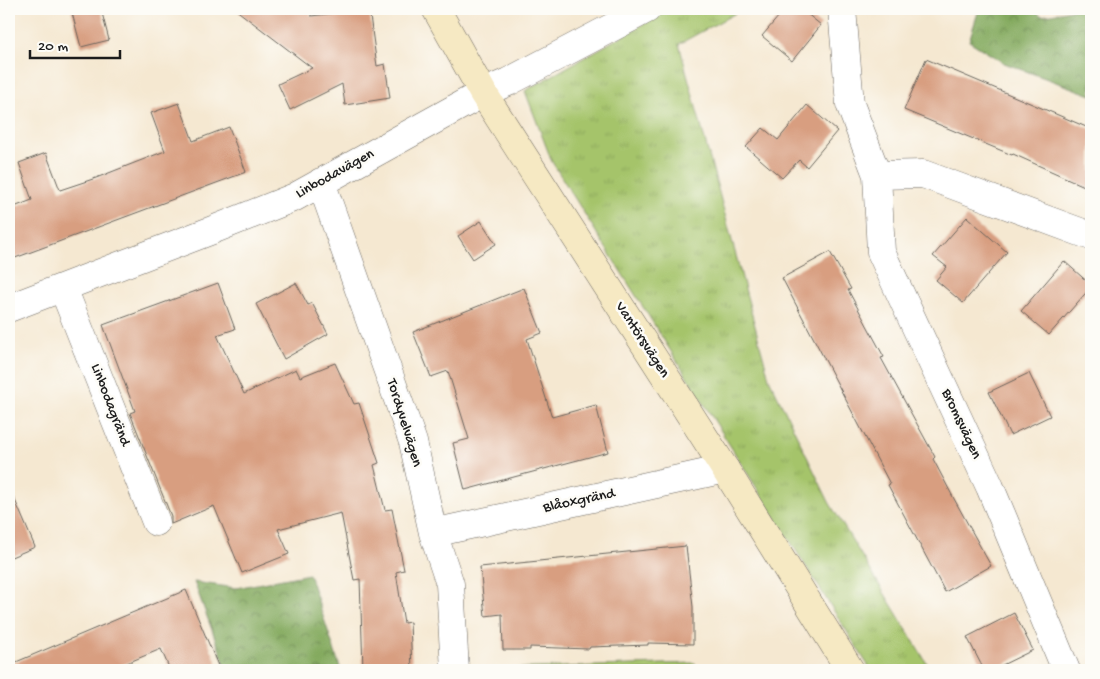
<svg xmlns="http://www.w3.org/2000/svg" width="1100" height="679" viewBox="0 0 1100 679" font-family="'Gochi Hand',sans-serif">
  <defs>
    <pattern id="grass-tufts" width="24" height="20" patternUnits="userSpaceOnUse" patternTransform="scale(1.25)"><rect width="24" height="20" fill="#a5c46b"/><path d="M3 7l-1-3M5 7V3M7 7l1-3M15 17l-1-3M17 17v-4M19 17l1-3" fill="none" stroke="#8da85c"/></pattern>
    <pattern id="forest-crowns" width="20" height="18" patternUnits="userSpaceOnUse" patternTransform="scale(1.25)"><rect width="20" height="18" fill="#84aa5f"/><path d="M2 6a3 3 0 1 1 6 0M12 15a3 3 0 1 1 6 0" fill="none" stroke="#6b8a4e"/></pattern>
  </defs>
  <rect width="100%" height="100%" fill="#fdfcf7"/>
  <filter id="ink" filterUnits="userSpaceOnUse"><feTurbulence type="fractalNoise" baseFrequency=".02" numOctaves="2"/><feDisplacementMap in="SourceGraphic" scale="10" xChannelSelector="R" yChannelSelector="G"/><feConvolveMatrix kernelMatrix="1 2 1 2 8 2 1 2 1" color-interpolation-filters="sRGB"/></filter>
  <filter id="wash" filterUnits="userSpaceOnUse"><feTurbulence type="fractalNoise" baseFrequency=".0096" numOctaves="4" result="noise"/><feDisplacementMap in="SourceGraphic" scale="20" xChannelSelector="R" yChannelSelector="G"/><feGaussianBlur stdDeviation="1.12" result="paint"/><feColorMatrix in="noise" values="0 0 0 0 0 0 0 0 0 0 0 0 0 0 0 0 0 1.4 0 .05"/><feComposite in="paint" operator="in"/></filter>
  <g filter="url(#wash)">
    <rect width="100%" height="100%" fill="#f5e8d1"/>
    <path fill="url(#grass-tufts)" stroke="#607044" d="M670,9H743L679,44L769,378L829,502L931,670H871L552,162L525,91Z"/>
    <path fill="url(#forest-crowns)" stroke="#50633e" d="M979,9H1032L1042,16L1075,9H1091V95L1004,63L969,41Z
      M309,574L341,670H227L194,582L236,588Z"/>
    <path fill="#a5c46b" stroke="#607044" d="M695,663L696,670H499V669Z"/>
    <g id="blocks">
      <path fill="#d89e80" d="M71,9H101L109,40L81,47Z
        M235,9H310L311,16L369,9L377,66L385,64L390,98L345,105L342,84L290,110L278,84L312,68Z
        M785,9H801L821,25L792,61L762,36Z
        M926,59L1091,129V189L1013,154L1012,155L904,110Z
        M179,103L193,141L229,127L246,172L15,258L9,242V209L32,200L19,163L46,153L60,190L96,178L165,151L151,113Z
        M807,105L837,131L807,167L799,160L782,178L746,147L763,128L778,140Z
        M967,217L1007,252L963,303L936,280L947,267L933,256Z
        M481,221L496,244L473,259L458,236Z
        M830,252L851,289L848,290L884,357L881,358L935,457L933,459L953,497L991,566L945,592L888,485L890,484L782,278Z
        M1064,261L1091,285V287L1049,335L1021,311Z
        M218,283L235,329L217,335L244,394L296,369L300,377L335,363L354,404L359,403L379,463L374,465L385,510L392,509L404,570L396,572L404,623L410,622L412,670H363L360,579L354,580L341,513L278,529L289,554L242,573L214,506L171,524V516L130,413L135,411L103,325Z
        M296,283L308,305L312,303L328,334L284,359L256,304Z
        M524,288L542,333L527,339L552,417L596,405L608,452L465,490L453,443L469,439L448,371L431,377L413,332Z
        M1029,373L1050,416L1010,435L989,392Z
        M9,486L35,547L9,558Z
        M686,546L693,607V644L648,643V645L590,647L589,649L530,647V650H503L502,614L485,616L480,567Z
        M186,590L220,670H170L161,649L110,670H9V665Z
        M1014,613L1033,650L992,670H984L967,637Z"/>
    </g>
  </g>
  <g filter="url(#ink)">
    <use href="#blocks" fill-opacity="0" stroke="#68635b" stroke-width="1"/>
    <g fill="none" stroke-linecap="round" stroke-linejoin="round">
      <defs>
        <path id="street" d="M842,9L850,104L877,175L881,252L990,487L1066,670
          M877,175L923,174L1091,236
          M321,182L413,442L433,533L450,584L455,670
          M63,288L156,522
          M9,308L210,231L295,197L483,93L508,82L647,9
          M433,533L725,469"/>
        <path id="secondary" d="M436,9L483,93L725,469L850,670"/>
      </defs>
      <use href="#street" stroke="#68635b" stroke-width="29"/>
      <use href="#secondary" stroke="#68635b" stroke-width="29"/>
      <use href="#street" stroke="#fff" stroke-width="28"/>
      <use href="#secondary" stroke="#f6e9c3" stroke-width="28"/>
    </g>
  </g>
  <g text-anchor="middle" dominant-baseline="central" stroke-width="5" stroke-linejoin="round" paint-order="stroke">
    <g font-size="15" fill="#1c1c1c" stroke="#fdfcf7">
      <text transform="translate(335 174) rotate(-29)">Linbodavägen</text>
      <text transform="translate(642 340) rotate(57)">Vantörsvägen</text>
      <text transform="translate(110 405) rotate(69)">Linbodagränd</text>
      <text transform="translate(404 423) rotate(73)">Tordyvelvägen</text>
      <text transform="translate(961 424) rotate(65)">Bromsvägen</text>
      <text transform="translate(579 501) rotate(-12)">Blåoxgränd</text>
    </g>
  </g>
  <rect width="1100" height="679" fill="none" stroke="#fdfcf7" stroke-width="30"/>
  <path d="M30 50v8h90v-8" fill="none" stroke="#1c1c1c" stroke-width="2.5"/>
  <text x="38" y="50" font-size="15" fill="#1c1c1c" stroke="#fdfcf7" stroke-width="4" paint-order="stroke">20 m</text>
</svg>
